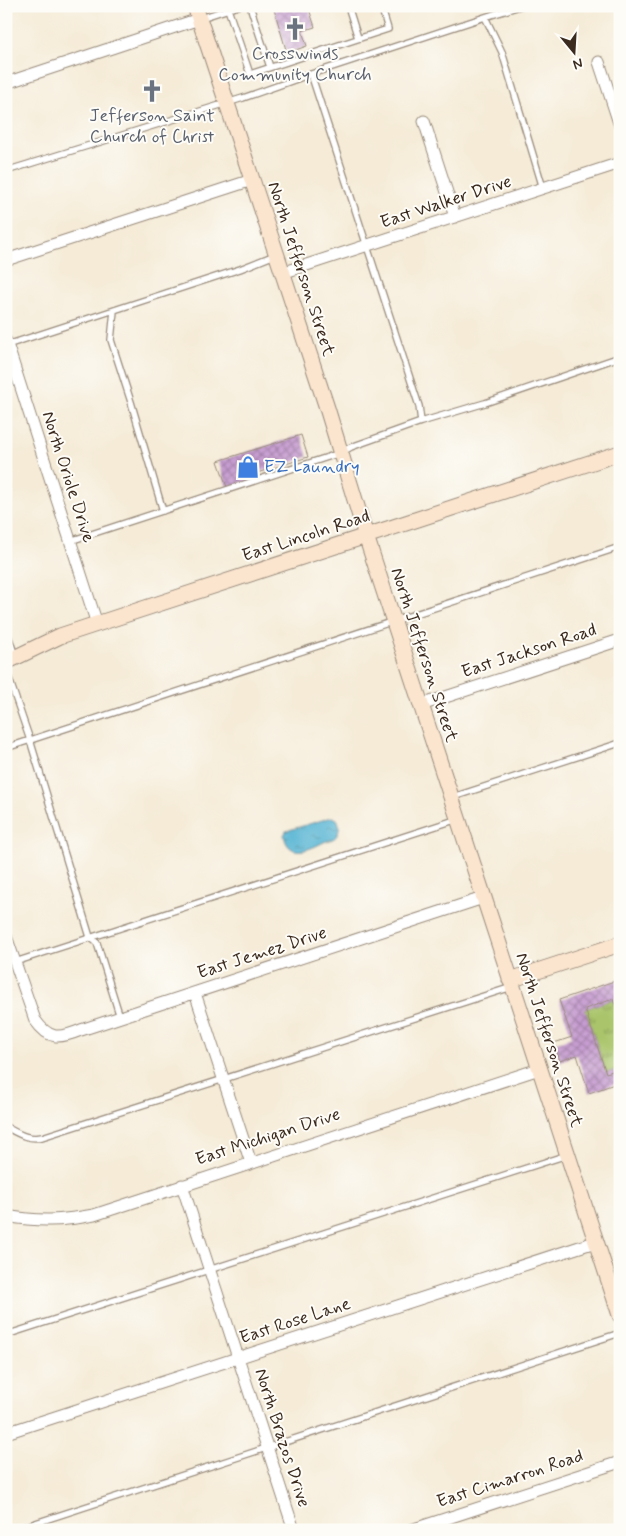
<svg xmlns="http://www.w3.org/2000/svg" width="626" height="1536" viewBox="0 0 626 1536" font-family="Mynerve,sans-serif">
  <defs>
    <pattern id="grass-tufts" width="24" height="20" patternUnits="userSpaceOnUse" patternTransform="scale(1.25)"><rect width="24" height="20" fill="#a9c46a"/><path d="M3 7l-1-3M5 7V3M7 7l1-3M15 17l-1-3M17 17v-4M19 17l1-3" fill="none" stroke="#8b9f57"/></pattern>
    <pattern id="water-ripples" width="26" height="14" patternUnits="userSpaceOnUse" patternTransform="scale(1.25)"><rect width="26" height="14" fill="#54b4d3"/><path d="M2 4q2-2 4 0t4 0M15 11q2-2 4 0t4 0" fill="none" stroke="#4793ab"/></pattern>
    <pattern id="building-cross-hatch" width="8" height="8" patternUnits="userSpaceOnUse" patternTransform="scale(1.25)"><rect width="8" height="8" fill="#c69cd0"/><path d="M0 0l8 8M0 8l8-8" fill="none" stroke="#a27fa8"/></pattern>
  </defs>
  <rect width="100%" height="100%" fill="#fdfcf7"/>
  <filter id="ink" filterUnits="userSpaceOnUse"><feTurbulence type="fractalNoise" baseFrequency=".02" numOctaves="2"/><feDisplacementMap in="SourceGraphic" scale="10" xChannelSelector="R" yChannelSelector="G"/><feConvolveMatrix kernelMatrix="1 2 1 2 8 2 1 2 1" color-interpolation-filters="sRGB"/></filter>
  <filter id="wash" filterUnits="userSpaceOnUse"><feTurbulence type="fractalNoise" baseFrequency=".0096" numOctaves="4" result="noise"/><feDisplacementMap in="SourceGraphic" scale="20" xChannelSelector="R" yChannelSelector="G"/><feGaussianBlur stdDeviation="1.12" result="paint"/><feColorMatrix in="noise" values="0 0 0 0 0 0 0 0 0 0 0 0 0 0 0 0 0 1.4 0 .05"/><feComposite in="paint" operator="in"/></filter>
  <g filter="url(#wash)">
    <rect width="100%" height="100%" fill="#f5ebd7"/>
    <path fill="url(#grass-tufts)" stroke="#727744" d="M613,999L620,1020V1069L606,1073L585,1009Z"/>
    <path fill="url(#water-ripples)" stroke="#486f78" d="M332,817L337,819C340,824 340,830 337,835C334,840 329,840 324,842C309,850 288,859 284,835L286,831Z"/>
    <g id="blocks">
      <path fill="url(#building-cross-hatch)" d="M273,6H308L315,27L302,31L307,46L287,53Z
        M301,435L308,457L257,473L259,480L228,490L218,461Z
        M620,979V1019L613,999L585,1009L606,1073L620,1069V1082L589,1093L577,1055L560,1061L554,1043L572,1037L559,1000Z"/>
    </g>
  </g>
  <g filter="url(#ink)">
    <use href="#blocks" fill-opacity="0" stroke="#988a7a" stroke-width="1"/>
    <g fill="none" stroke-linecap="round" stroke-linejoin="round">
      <defs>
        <path id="lane" d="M250,6L270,67
          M348,6L358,38
          M520,6L485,17L502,52L543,188
          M228,9L250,74L388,29L381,6
          M201,18L238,6
          M311,74L419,406L421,422
          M6,171L243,98L311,74L485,17
          M114,311L111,340L131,402L163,511
          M7,345L240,269L275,255
          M70,541L331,456L340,453L351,447L421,422L485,403L620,357
          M6,629L15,656
          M6,670L30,740L90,937L97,943L120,1017
          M6,748L620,547
          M453,797L620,743
          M15,962L458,819
          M6,1127C19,1134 28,1140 42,1137L512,987
          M6,1335L567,1155
          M14,1530L620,1333"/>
        <path id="street" d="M599,62L620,126
          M6,83L199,19
          M424,121L455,217
          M6,260L252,180
          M282,273L620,163
          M6,341L97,624
          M421,705L620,640
          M6,936L35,1020C49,1040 59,1039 81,1030L483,898
          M195,993L251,1163
          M182,1185L294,1530
          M6,1216C39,1222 61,1221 94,1215L539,1069
          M6,1433L595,1242
          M411,1530L620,1462"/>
        <path id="secondary" d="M195,6L327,408L366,536L620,1315
          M6,662L60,636L620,453
          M510,980L620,944"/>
      </defs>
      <use href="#lane" stroke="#988a7a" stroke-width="8"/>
      <use href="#street" stroke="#988a7a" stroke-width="13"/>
      <use href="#secondary" stroke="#988a7a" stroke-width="17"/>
      <use href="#lane" stroke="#fff" stroke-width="5.5"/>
      <use href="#street" stroke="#fff" stroke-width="11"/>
      <use href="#secondary" stroke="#fbe5cf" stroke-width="15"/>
    </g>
  </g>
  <defs>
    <symbol id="church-bare" viewBox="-9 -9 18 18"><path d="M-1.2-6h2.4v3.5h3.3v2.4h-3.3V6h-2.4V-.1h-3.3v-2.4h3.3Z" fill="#6b7280" stroke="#fdfcf7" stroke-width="2.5" paint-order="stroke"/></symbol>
    <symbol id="shop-bare" viewBox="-9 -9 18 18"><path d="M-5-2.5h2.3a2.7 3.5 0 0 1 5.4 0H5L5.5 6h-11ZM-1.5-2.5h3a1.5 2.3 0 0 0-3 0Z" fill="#3f7fe0" stroke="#fdfcf7" stroke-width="2.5" paint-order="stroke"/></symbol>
  </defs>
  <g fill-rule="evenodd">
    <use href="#church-bare" x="279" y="13" width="32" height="32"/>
    <use href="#church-bare" x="136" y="75" width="32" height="32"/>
    <use href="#shop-bare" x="232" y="451" width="32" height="32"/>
  </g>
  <g text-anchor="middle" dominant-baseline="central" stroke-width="4" stroke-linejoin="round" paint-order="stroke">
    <g font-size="18" fill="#5b616d" stroke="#fdfcf7">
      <text x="295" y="54">Crosswinds<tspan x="295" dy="21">Community Church</tspan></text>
      <text x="152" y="116">Jefferson Saint<tspan x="152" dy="21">Church of Christ</tspan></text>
    </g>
    <g font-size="18" fill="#3b2a1e" stroke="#fdfcf7">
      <text transform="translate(446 202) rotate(-18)">East Walker Drive</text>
      <text transform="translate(301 269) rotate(72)">North Jefferson Street</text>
      <text transform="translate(68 477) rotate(72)">North Oriole Drive</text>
      <text transform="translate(306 536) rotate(-18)">East Lincoln Road</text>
      <text transform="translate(529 651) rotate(-18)">East Jackson Road</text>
      <text transform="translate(424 655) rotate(72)">North Jefferson Street</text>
      <text transform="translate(262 953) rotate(-18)">East Jemez Drive</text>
      <text transform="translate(549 1040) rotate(72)">North Jefferson Street</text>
      <text transform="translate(268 1137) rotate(-18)">East Michigan Drive</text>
      <text transform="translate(295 1321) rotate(-18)">East Rose Lane</text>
      <text transform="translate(282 1438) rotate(72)">North Brazos Drive</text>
      <text transform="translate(510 1479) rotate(-18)">East Cimarron Road</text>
    </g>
    <g font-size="18" fill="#366cbe" stroke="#fdfcf7" text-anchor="start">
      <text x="264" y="467">EZ Laundry</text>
    </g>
  </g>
  <rect width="626" height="1536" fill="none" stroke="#fdfcf7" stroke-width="25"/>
  <g transform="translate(574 52) rotate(162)" stroke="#fdfcf7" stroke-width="4" paint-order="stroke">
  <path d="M0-4L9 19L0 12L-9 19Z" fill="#3b2a1e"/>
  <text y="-8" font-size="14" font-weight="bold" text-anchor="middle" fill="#3b2a1e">N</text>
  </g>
</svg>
